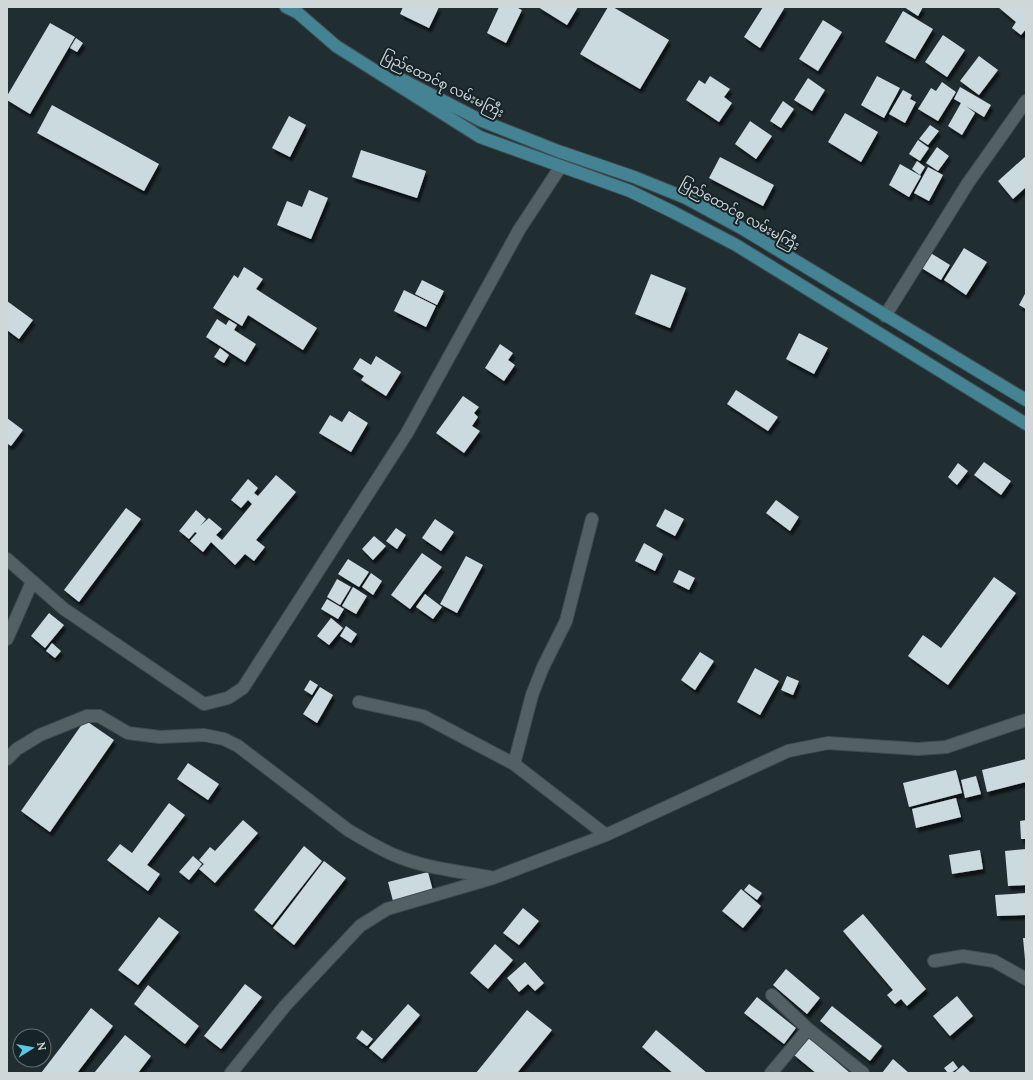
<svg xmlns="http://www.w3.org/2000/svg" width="1033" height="1080" viewBox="0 0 1033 1080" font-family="Lora,'Noto Sans Myanmar',serif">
  <defs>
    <filter id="shadow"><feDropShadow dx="2.5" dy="4.5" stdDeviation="1" flood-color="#0009"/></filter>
  </defs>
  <rect width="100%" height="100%" fill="#212e31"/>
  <path fill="#cadadf" filter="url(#shadow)" d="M403,7H439L429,28L400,14Z
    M499,7H516L522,10L506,43L487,33Z
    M538,7H578L567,25Z
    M608,7H613L669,40L640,89L580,54Z
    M763,7H785L760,48L744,37Z
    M904,7H923L918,16Z
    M998,7H1026V29L1021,35L1012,28L1016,22Z
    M903,11L933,29L915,59L885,42Z
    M823,20L842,32L818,71L799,59Z
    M50,23L75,37L30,114L7,100V96Z
    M943,35L965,50L947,77L925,62Z
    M76,38L83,43L77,52L70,48Z
    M979,56L998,70L979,95L960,81Z
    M710,76L730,89L724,97L732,103L719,122L686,100L699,80L705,84Z
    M877,76L900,88L884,118L861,105Z
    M808,78L825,90L812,111L794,100Z
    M942,82L956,92L938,121L918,109L931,88L936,91Z
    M960,87L991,105L984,117L966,106L975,113L962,135L948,126L961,103L954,99Z
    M903,90L912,95L910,99L916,102L905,123L889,114Z
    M783,101L794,109L781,128L770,121Z
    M52,105L159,164L144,191L37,133Z
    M845,113L878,132L861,162L828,142Z
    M289,116L306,125L290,157L272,148Z
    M750,121L772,136L756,159L735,144Z
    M930,125L939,131L928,145L919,139Z
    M918,140L929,148L920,161L909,154Z
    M937,147L949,156L938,171L926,163Z
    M361,150L426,171L417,198L352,177Z
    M1026,156V187L1013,199L998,181Z
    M720,157L774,185L763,206L709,178Z
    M917,161L925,167L920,175L912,169Z
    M900,164L921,176L909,197L889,185Z
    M928,167L943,175L929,201L914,193Z
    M309,190L328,198L311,239L277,225L287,201L302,207Z
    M964,248L987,262L966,295L944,280Z
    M929,252L950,265L941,280L920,267Z
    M244,267L263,279L256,289L317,328L303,350L248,315L242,326L213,308L234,275L238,278Z
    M651,274L686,288L670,328L635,314Z
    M422,280L444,291L437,305L415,294Z
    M404,290L436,306L426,327L394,311Z
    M1026,292V309L1019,305Z
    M7,301L33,320L19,339L7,330Z
    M217,319L226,325L229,320L237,325L234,330L256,344L245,362L206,337Z
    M799,333L828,348L814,374L786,359Z
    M500,344L513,353L508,360L515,365L504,381L485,368Z
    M220,348L229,355L224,363L214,357Z
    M376,356L401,372L386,396L361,380L364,376L353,369L360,358L371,365Z
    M736,390L778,417L768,431L727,404Z
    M463,396L479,407L474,413L478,417L472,426L480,431L464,453L436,433Z
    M349,411L368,423L351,452L319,433L330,415L342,422Z
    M7,418L23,430L11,446L8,444L7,446Z
    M984,462L1011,481L1001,495L974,475Z
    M958,463L968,471L957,485L948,477Z
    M276,475L296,492L256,540L265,547L254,561L245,554L235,565L211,542L203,552L190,541L197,533L195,532L189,539L179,531L196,510L206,519L200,526L209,518L222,529L216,535L222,540L252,504L248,500L241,508L231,500L248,479L258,488L254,493L258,496Z
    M776,500L799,517L790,531L766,513Z
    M126,508L141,519L79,602L64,590Z
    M665,509L684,519L675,536L656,526Z
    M435,519L454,532L441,551L422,538Z
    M396,528L406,535L397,549L386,541Z
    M374,536L386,546L373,560L362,549Z
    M644,543L663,554L655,571L635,561Z
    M422,553L442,567L410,609L391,595Z
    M466,556L483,565L457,613L440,604Z
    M348,559L369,572L359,587L338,574Z
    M679,570L695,578L689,590L673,582Z
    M371,573L382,581L373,595L362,587Z
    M994,577L1016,593L948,685L908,656L923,635L941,648Z
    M337,579L351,587L340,605L327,597Z
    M353,587L367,596L356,614L342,606Z
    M425,594L442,607L433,619L416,607Z
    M327,599L344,609L338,619L321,609Z
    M49,613L64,625L45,648L31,636Z
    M331,618L343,628L329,645L317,636Z
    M346,626L357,634L351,643L340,636Z
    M52,643L61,651L55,658L46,651Z
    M700,652L714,661L695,690L681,680Z
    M755,668L779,681L760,715L737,702Z
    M787,676L799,681L793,695L781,690Z
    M310,680L318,685L312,695L304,690Z
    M320,687L333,695L317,723L303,714Z
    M85,720L114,740L50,832L21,811Z
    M1026,759V782L987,792L982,770Z
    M188,763L219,784L208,800L177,779Z
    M956,770L962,793L909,807L903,783Z
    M976,776L981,794L965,798L961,780Z
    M956,798L961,817L916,828L912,809Z
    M169,803L185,815L147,865L160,874L148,891L107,860L120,844L132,853Z
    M243,820L258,833L215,883L199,869L204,864L199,860L210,847L215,851Z
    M1026,820V839H1021L1020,821Z
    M304,846L322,861L272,925L254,910Z
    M1026,849V885L1008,886L1005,851Z
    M980,850L983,869L952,874L949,855Z
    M193,856L202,864L189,880L179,872Z
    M324,861L346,878L294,945L273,928Z
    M428,872L433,891L393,901L388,882Z
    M749,884L762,893L757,900L744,890Z
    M741,889L761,906L743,928L722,911Z
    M1026,893V915L997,916L995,895Z
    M523,908L539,921L519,945L503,933Z
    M863,914L926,989L907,1006L901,999L895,1004L887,995L893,990L843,931Z
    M159,917L179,932L138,985L118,970Z
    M1023,938H1026V959H1025Z
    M495,944L513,960L488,989L470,973Z
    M525,962L544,983L535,991L528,984L519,992L507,978Z
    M786,969L820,998L807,1014L773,985Z
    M245,984L262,997L221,1049L204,1036Z
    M148,985L199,1026L185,1044L134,1004Z
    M957,996L973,1016L950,1036L933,1016Z
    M757,997L796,1028L784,1044L744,1013Z
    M408,1004L420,1015L382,1059L369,1048Z
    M832,1006L882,1046L870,1061L820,1021Z
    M91,1008L113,1026L77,1073H41Z
    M527,1010L552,1030L517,1073H476Z
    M362,1030L373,1039L367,1046L356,1038Z
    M656,1030L707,1073H673L642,1047Z
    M125,1035L151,1056L138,1073H94Z
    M809,1038L850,1073H816L794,1055Z
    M893,1059L909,1073H882Z
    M953,1061L958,1068L951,1073H948L944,1068Z
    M963,1065L971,1073H954Z"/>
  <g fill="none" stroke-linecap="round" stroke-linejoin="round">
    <defs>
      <path id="minor" d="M885,316L968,183L1026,101
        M7,559L64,609L204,704L228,698L243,688L407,433L519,230L561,166
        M7,639L32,582
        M359,702L423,716L514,764L606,835
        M7,759L17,749L40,735L87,716H99L128,733L160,737L204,735L224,739L238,746L348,830C363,839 378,848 394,855C424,868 459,871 490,877
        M514,764L532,695L543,667L566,621L592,519
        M934,961L963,956L994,961L1026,979
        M772,995L808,1029L863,1073
        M231,1073L285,1006L360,926L387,909L493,878L606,835L788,751L828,743L918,749L946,747L1026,720
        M771,1073L808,1029"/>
      <path id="major" d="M286,7L298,13L336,46L480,137L630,191L673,212L736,245L1026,424
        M401,79L482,121L558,151L634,177L686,198L743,229L1026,400"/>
    </defs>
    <use href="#minor" stroke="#404c4f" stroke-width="14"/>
    <use href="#major" stroke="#404c4f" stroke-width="14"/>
    <use href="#minor" stroke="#536165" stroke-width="12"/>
    <use href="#major" stroke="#438394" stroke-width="12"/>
  </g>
  <g text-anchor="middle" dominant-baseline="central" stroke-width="4" stroke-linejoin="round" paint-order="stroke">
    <g font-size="13" fill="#cfd7d9" stroke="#172427">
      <text transform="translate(443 84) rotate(26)">ပြည်ထောင်စု လမ်းမကြီး</text>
      <text transform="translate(740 214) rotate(29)">ပြည်ထောင်စု လမ်းမကြီး</text>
    </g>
  </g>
  <rect width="1033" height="1080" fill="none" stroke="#cfd7d9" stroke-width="16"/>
  <g transform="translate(32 1048) rotate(79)"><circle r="19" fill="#172427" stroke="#616c6e"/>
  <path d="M0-3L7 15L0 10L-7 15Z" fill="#5ac8e5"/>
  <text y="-6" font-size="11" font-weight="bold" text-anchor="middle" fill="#cfd7d9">N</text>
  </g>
</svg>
